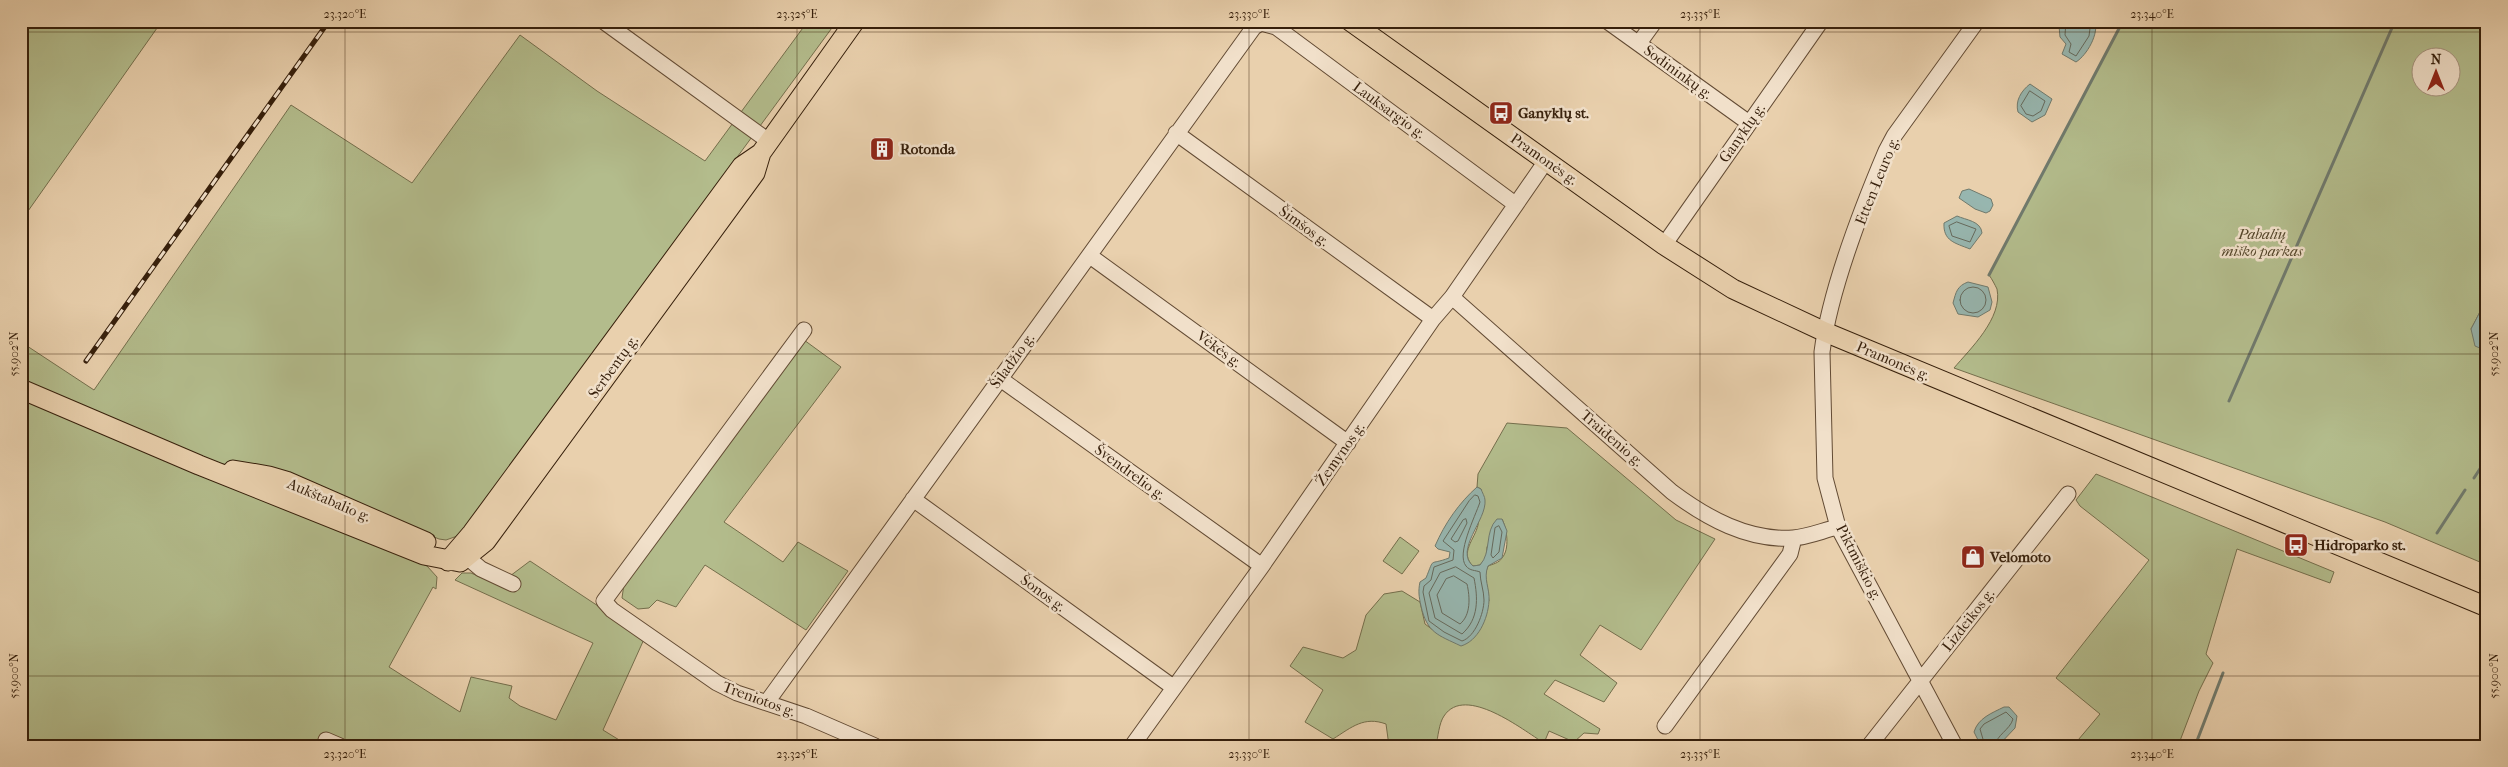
<svg xmlns="http://www.w3.org/2000/svg" width="2508" height="767" viewBox="0 0 2508 767" font-family="'IM FELL French Canon',serif">
  <rect width="100%" height="100%" fill="#e9d0ad"/>
  <filter id="stains"><feTurbulence type="fractalNoise" baseFrequency=".004" numOctaves="4"/><feColorMatrix values="0 0 0 0 .2 0 0 0 0 .09 0 0 0 0 .02 0 0 0 .5 -.17"/></filter>
  <radialGradient id="worn" r=".72"><stop offset=".6" stop-color="#630" stop-opacity="0"/><stop offset="1" stop-color="#630" stop-opacity=".3"/></radialGradient>
  <path fill="#b3bc8c" stroke="#746e4c" fill-rule="evenodd" d="M21,21H162L21,221Z
    M808,21H837L460,535L446,540L439,539L293,479L271,472L211,462L21,381V342L94,390L291,105L412,183L520,35L597,91L705,161Z
    M2123,21H2487V284L2484,285L2481,310L2471,329L2487,351V565L2385,522L1954,368C1970,349 2003,318 1997,289C1995,285 1992,279 1989,275ZM2420,58H2450V88H2420Z
    M804,340L841,367L724,522L783,562L798,542L848,571L806,630L705,565L676,607L657,600L649,608L638,609L622,598L624,584Z
    M21,392L427,566L437,577L436,589L433,587L389,667L460,712L471,677L512,686L509,698L520,706L556,720L593,643L455,580L462,573H471L505,588L510,576L530,561L645,637L603,730L629,746H21Z
    M1507,423L1567,428L1676,520L1715,539L1641,650L1600,625L1580,655L1617,683L1604,702L1555,680L1544,694L1600,729L1598,734L1584,733L1574,742L1549,731L1544,743C1523,730 1465,684 1444,716C1439,723 1438,737 1436,746H1389L1386,724C1364,716 1352,727 1333,739L1305,722L1323,690L1290,666L1303,647L1343,658L1356,650L1366,615L1384,594L1402,591L1420,602L1425,624L1441,636L1489,601L1485,574L1488,566C1493,564 1499,563 1502,558C1510,549 1507,529 1502,519L1487,547L1486,558L1480,565L1473,566C1459,553 1475,539 1478,525C1480,514 1480,501 1481,489L1477,487L1478,474Z
    M2096,474L2334,572L2330,583L2237,549L2206,654L2213,663L2199,691L2178,746H2073L2100,714L2056,678L2149,560L2080,506L2076,500Z
    M1400,537L1419,551L1402,574L1383,561Z"/>
  <path fill="#97b6af" stroke="#707a6d" d="M2062,21H2095C2099,34 2087,55 2076,62L2062,54L2066,44L2060,37L2059,26Z
    M2030,84L2052,99L2045,115L2032,122L2018,112C2015,101 2021,91 2030,84Z
    M1969,189L1991,199L1993,205L1990,211L1986,213L1975,209L1959,198L1962,191Z
    M1957,216C1966,220 1981,221 1982,233L1970,249C1955,243 1943,241 1944,223Z
    M1968,282L1988,287L1992,302L1990,310L1978,317L1958,314L1953,303C1956,292 1957,286 1968,282Z
    M2487,284V351L2475,346L2471,329L2481,310L2484,285Z
    M1477,487L1481,489C1482,492 1485,497 1485,500C1487,520 1454,550 1473,566L1480,565C1492,552 1484,532 1497,519H1502L1507,531L1502,558L1488,566C1483,579 1490,588 1489,601C1488,619 1478,641 1461,646C1438,635 1427,633 1421,606C1419,597 1418,591 1420,582L1426,578C1435,556 1428,566 1449,558L1450,552L1438,549L1435,546C1445,523 1459,503 1477,487Z
    M2004,707H2009L2017,716L2015,728L1998,746H1981L1974,732C1978,718 1992,713 2004,707Z"/>
  <g fill="none" stroke-linecap="round" stroke-linejoin="round">
    <path stroke="#666a5d" stroke-width="1" d="M2066,21L2065,35L2071,44L2069,52L2076,56L2089,36L2091,21
      M2030,91L2045,101L2041,111L2033,116L2026,114L2021,106Z
      M1957,222L1976,229L1970,242L1952,236L1949,226Z
      M1960 300a13 13 0 1 1 26 0a13 13 0 1 1-26 0Z
      M1475,495L1478,496L1480,502C1475,517 1456,554 1466,566C1470,571 1475,570 1480,572C1480,581 1484,591 1484,600C1484,613 1475,637 1462,641L1444,632L1429,621L1423,592L1424,586L1431,580L1434,567L1453,560L1454,550L1443,541L1469,501Z
      M1466,519L1467,523L1458,541L1455,542L1451,539L1463,520Z
      M1499,526L1502,532L1499,552L1493,558L1491,555L1495,528Z
      M1456,567L1474,578C1478,598 1479,619 1462,634L1435,618L1429,593L1440,573Z
      M1454,576L1467,584C1470,597 1471,615 1460,624L1442,613L1437,595L1446,579Z
      M1985,746L1980,729L1984,724L2006,712L2013,719C2010,730 1996,735 1995,746"/>
    <path stroke="#707a6d" stroke-width="3" d="M1989,275L2123,21
      M2229,401L2395,21
      M2474,478L2487,458
      M2437,533L2465,490
      M2195,746L2223,673"/>
    <defs>
      <path id="minor" d="M603,21L770,142
        M1607,21L1749,123
        M1639,43L1655,21
        M1176,133L1433,319
        M1664,245L1821,21
        M1090,256L1348,443
        M1452,297L1672,492C1707,518 1748,541 1793,538C1808,537 1824,530 1838,527
        M804,330L604,601L612,610L717,683L737,693L806,716L875,746
        M999,378L1262,566
        M913,499L1173,687
        M468,558L481,569L513,584
        M767,702L1254,27L1261,23L1276,27L1515,204
        M1665,726L1790,554L1794,538
        M326,740L340,746
        M1132,746L1262,566L1433,319L1452,297L1546,161
        M1869,746L2068,494
        M1955,746L1838,527L1825,478L1822,352C1830,289 1861,210 1886,151L1894,136L1977,21"/>
      <path id="major" d="M1350,21L1664,245L1733,289L1825,332L2487,607
        M21,389L199,465L424,555L460,562L486,541L755,173L761,153L855,21
        M233,470L269,476L286,481L426,542
        M448,561L472,533L742,166L761,153"/>
    </defs>
    <use href="#minor" stroke="#634b34" stroke-width="17"/>
    <use href="#major" stroke="#361f0b" stroke-width="21"/>
    <use href="#minor" stroke="#f1e0ca" stroke-width="15"/>
    <use href="#major" stroke="#e9d0ad" stroke-width="19"/>
    <defs>
      <path id="rail" d="M86,361L329,21"/>
    </defs>
    <use href="#rail" stroke="#361f0b" stroke-width="5"/>
    <use href="#rail" stroke="#f1e0ca" stroke-width="3" stroke-dasharray="9" stroke-linecap="butt"/>
  </g>
  <path fill="none" stroke="#361f0b" stroke-width="1" stroke-opacity="0.45" d="M345,21V746M797,21V746M1249,21V746M1700,21V746M2152,21V746M21,32H2487M21,354H2487M21,676H2487"/>
  <defs>
    <symbol id="bus-square" viewBox="-11 -11 22 22"><rect x="-9" y="-9" width="18" height="18" rx="4" fill="#8f2418" stroke="#f1e0ca"/><path d="M-5-6H5V4H4V6H2V4H-2V6H-4V4H-5ZM-3.5-4V0h7V-4ZM-3.5 1.2v1.5H-2V1.2ZM2 1.2v1.5H3.5V1.2Z" fill="#fff"/></symbol>
    <symbol id="building-square" viewBox="-11 -11 22 22"><rect x="-9" y="-9" width="18" height="18" rx="4" fill="#8f2418" stroke="#f1e0ca"/><path d="M-4-6H4V6H1V3H-1V6H-4ZM-2.5-4.3h1.7v1.8h-1.7ZM.8-4.3h1.7v1.8H.8ZM-2.5-1h1.7V.8h-1.7ZM.8-1h1.7V.8H.8Z" fill="#fff"/></symbol>
    <symbol id="shop-square" viewBox="-11 -11 22 22"><rect x="-9" y="-9" width="18" height="18" rx="4" fill="#8f2418" stroke="#f1e0ca"/><path d="M-5-2.5h2.3a2.7 3.5 0 0 1 5.4 0H5L5.5 6h-11ZM-1.5-2.5h3a1.5 2.3 0 0 0-3 0Z" fill="#fff"/></symbol>
  </defs>
  <g fill-rule="evenodd">
    <use href="#bus-square" x="1487" y="99" width="28" height="28"/>
    <use href="#building-square" x="868" y="135" width="28" height="28"/>
    <use href="#bus-square" x="2282" y="531" width="28" height="28"/>
    <use href="#shop-square" x="1959" y="543" width="28" height="28"/>
  </g>
  <g text-anchor="middle" dominant-baseline="central" stroke-width="5" stroke-linejoin="round" paint-order="stroke">
    <g font-size="15" fill="#361f0b" stroke="#f1e0ca">
      <text transform="translate(1678 72) rotate(36)">Sodininkų g.</text>
      <text transform="translate(1389 110) rotate(36)">Lauksargio g.</text>
      <text transform="translate(1742 133) rotate(-55)">Ganyklų g.</text>
      <text transform="translate(1544 159) rotate(35)">Pramonės g.</text>
      <text transform="translate(1877 181) rotate(-68)">Etten-Leuro g.</text>
      <text transform="translate(1304 226) rotate(36)">Šimšos g.</text>
      <text transform="translate(1219 349) rotate(36)">Vėkės g.</text>
      <text transform="translate(1012 361) rotate(-54)">Šiladžio g.</text>
      <text transform="translate(1893 361) rotate(23)">Pramonės g.</text>
      <text transform="translate(613 367) rotate(-54)">Serbentų g.</text>
      <text transform="translate(1612 438) rotate(41)">Traidenio g.</text>
      <text transform="translate(1340 454) rotate(-55)">Žemynos g.</text>
      <text transform="translate(1130 472) rotate(36)">Švendrelio g.</text>
      <text transform="translate(329 500) rotate(23)">Aukštabalio g.</text>
      <text transform="translate(1859 562) rotate(63)">Piktmiškio g.</text>
      <text transform="translate(1043 593) rotate(36)">Šonos g.</text>
      <text transform="translate(1968 620) rotate(-52)">Lizdeikos g.</text>
      <text transform="translate(759 699) rotate(20)">Treniotos g.</text>
    </g>
    <g font-size="15" font-weight="bold" fill="#361f0b" stroke="#f1e0ca" text-anchor="start">
      <text x="1518" y="113">Ganyklų st.</text>
      <text x="900" y="149">Rotonda</text>
      <text x="2314" y="545">Hidroparko st.</text>
      <text x="1990" y="557">Velomoto</text>
    </g>
    <g font-size="15" font-style="italic" fill="#55462b" stroke="#f1e0ca">
      <text x="2262" y="234">Pabalių<tspan x="2262" dy="17">miško parkas</tspan></text>
    </g>
  </g>
  <rect width="2508" height="767" fill="none" stroke="#e9d0ad" stroke-width="55"/>
  <g transform="translate(2436 72)"><circle r="24" fill="#f1e0ca" stroke="#a6937e"/>
  <path d="M0-4L9 19L0 12L-9 19Z" fill="#8f2418"/>
  <text y="-8" font-size="14" font-weight="bold" text-anchor="middle" fill="#361f0b">N</text>
  </g>
  <rect x="28" y="28" width="2452" height="712" fill="none" stroke="#361f0b" stroke-width="2"/>
  <g font-size="12" text-anchor="middle" fill="#361f0b">
    <text x="345" y="18">23.320°E</text>
    <text x="797" y="18">23.325°E</text>
    <text x="1249" y="18">23.330°E</text>
    <text x="1700" y="18">23.335°E</text>
    <text x="2152" y="18">23.340°E</text>
    <text transform="translate(14 354) rotate(-90)" y="4">55.902°N</text>
    <text transform="translate(2494 354) rotate(-90)" y="4">55.902°N</text>
    <text transform="translate(14 676) rotate(-90)" y="4">55.900°N</text>
    <text transform="translate(2494 676) rotate(-90)" y="4">55.900°N</text>
    <text x="345" y="758">23.320°E</text>
    <text x="797" y="758">23.325°E</text>
    <text x="1249" y="758">23.330°E</text>
    <text x="1700" y="758">23.335°E</text>
    <text x="2152" y="758">23.340°E</text>
  </g>
  <rect width="100%" height="100%" filter="url(#stains)"/>
  <rect width="100%" height="100%" fill="url(#worn)"/>
</svg>
